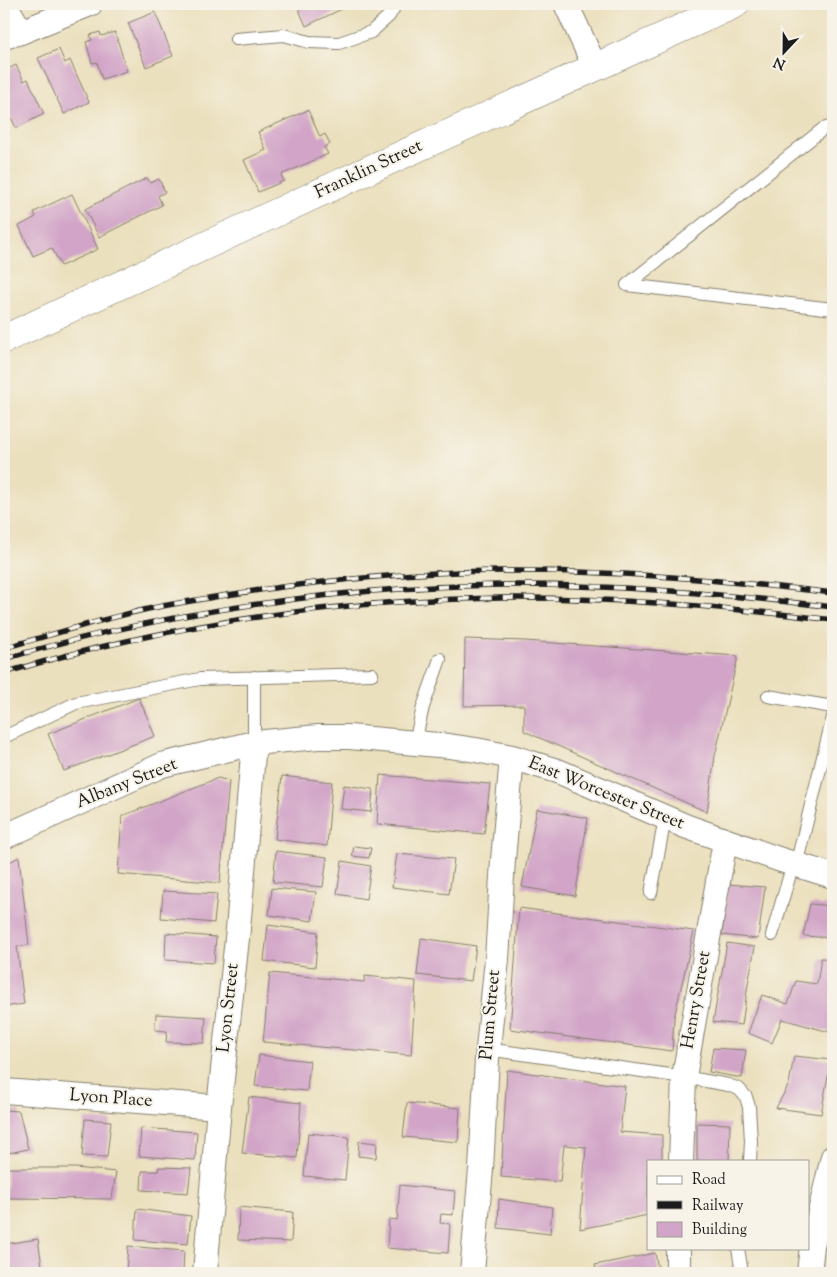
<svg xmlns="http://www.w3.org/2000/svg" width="837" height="1277" viewBox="0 0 837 1277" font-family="'Sorts Mill Goudy',serif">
  <rect width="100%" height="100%" fill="#f7f3e8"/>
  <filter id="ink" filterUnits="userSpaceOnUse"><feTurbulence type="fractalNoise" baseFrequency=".02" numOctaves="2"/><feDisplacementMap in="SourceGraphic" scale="10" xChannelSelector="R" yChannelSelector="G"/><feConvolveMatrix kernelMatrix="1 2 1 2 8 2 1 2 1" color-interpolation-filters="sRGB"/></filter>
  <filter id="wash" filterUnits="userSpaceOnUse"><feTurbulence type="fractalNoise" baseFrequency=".0096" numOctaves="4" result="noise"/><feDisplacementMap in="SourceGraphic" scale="20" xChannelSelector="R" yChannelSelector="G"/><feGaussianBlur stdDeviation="1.12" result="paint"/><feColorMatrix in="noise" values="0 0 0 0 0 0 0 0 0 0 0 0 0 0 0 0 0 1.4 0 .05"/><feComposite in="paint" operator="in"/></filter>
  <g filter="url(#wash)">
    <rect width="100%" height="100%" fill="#ebe0be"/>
    <g id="blocks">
      <path fill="#d2a5c8" d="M288,4H344L346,7L306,26L297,5L290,8Z
        M155,12L173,56L146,67L128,23Z
        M100,32L101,36L115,32L127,71L102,79L97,62L92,63L86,42L92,40L90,35Z
        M59,49L65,63L70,60L89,102L64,114L38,58Z
        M16,65L24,81L28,79L44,114L16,128L4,102V71Z
        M308,110L320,137L325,134L330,144L324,147L328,154L281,175L284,181L258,192L244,160L266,150L258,132Z
        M147,178L150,183L159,179L165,192L158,196L162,205L99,237L85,209Z
        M72,194L98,249L61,266L52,248L33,256L19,226L36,217L34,212Z
        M465,639L525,641L738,656L715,756L707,812L524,731V705L464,706Z
        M139,698L155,736L64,771L48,734Z
        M380,775L490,784L484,834L377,824Z
        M282,776L332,782L327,846L275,839Z
        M218,778L229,781L220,883L118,874L122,816Z
        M344,785L373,789L371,812L341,809Z
        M537,809L588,818L575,896L522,887Z
        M354,846L371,848L369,858L352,856Z
        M276,851L327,857L323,887L273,882Z
        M397,854L454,859L449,894L392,887Z
        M19,857L29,945L17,947L24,1004L4,1007V865Z
        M342,861L371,866L366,899L337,894Z
        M728,884L765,887L758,939L722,935Z
        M272,888L316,892L312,921L269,915Z
        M163,891L217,894L214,923L161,918Z
        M810,904L833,906V938L803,936Z
        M519,908L694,931L674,1018L672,1051L510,1029Z
        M268,925L318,932L315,967L264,961Z
        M166,933L216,937L214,963L165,960Z
        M421,938L476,946L471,981L417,975Z
        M727,943L755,947L748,984L742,1025L713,1022Z
        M821,958L833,959V1033L782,1019L772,1043L748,1033L762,995L788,1004L796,981L817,984Z
        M270,973L364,982L365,976L416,981L411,1055L263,1042Z
        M156,1014L206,1017L204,1043L166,1042L167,1031L155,1030Z
        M713,1048L746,1050L742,1078L709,1072Z
        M259,1055L310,1061L307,1091L255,1086Z
        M794,1056L831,1060L821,1114L776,1108L789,1084Z
        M507,1070L625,1086L620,1132L662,1135V1161H648V1215L580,1229L586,1147L564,1145L560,1182L501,1177Z
        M249,1097L301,1103L297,1158L242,1153Z
        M407,1103L460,1108L458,1142L403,1137Z
        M4,1110L19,1111L28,1149L4,1154Z
        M85,1119L111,1121L107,1157L82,1156Z
        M697,1123L730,1124L729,1161H697Z
        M141,1128L197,1132L195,1160L139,1156Z
        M308,1133L349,1137L345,1180L304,1176Z
        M359,1141L377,1143L376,1158L358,1156Z
        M159,1167L191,1168L188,1193L141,1190L142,1171H158Z
        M6,1168H76L116,1172L112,1199L7,1198Z
        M400,1185L455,1191L453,1215L441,1214L440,1223L450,1224L448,1253L387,1248L389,1219L397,1220Z
        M499,1199L552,1207L550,1234L498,1228Z
        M239,1207L293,1212L291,1242L238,1240Z
        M137,1209L191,1216L188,1244L135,1240Z
        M833,1214V1252H832L826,1250L825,1242Z
        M38,1239L43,1273H4V1244Z
        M128,1246L184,1251L183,1273H126Z
        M655,1253L659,1273H597L595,1265Z"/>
    </g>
  </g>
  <g filter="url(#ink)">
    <use href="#blocks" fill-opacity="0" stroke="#847e6d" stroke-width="1"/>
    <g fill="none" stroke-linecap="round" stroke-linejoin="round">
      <defs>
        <path id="service" d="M236,39L284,35L309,42L339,43L371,32L389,16L396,4
          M833,126L823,129L627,285L833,309
          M254,677V743
          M768,696L833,707
          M4,737L76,703L200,679L372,674
          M415,742L423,707L440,659
          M796,865L833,717
          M651,893L665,818
          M772,935L793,864
          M487,1049L684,1077L728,1085L739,1089L746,1097L749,1107L751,1141L750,1161
          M738,1248L742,1273"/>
        <path id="minor" d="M5,4L21,32
          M566,4L595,67
          M4,37L21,32L90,4
          M4,837L162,765L254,743L318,737H349L449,746L476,750L512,757L560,772L685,826L778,859L833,876
          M4,1091L219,1107
          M681,1161L684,1077L725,841
          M205,1273L219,1107L238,929L254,743
          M472,1273L481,1169L487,1059L497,959L503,860L512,757
          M678,1273V1248
          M809,1273L812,1246L833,1157"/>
        <path id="secondary" d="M4,339L375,167L735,4"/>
      </defs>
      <use href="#service" stroke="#847e6d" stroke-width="14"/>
      <use href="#minor" stroke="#847e6d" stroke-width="26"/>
      <use href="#secondary" stroke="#847e6d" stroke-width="29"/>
      <use href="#service" stroke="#fff" stroke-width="12"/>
      <use href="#minor" stroke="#fff" stroke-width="24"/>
      <use href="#secondary" stroke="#fff" stroke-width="28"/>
      <defs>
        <path id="rail" d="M4,648C62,632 120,613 179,603C285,584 394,572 502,571C613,570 723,580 833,593
          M4,659C163,612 335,587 502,585C613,584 723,594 833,607
          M4,673C164,625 334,600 502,598C613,597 723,607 833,620"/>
      </defs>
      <use href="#rail" stroke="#1c1c1c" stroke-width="5.5"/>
      <use href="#rail" stroke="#f7f3e8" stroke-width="4" stroke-dasharray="11" stroke-linecap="butt"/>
    </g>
  </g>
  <g text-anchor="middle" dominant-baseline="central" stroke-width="4" stroke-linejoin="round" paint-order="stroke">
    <g font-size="18" fill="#1c1c1c" stroke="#f7f3e8">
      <text transform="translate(369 170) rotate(-25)">Franklin Street</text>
      <text transform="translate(127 784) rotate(-22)">Albany Street</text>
      <text transform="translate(606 794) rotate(22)">East Worcester Street</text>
      <text transform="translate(697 1000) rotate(-80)">Henry Street</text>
      <text transform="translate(229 1008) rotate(-84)">Lyon Street</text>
      <text transform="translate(491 1015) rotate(-85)">Plum Street</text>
      <text transform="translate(111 1099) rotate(4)">Lyon Place</text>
    </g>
  </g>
  <rect width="837" height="1277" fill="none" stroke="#f7f3e8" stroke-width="20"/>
  <rect x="647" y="1160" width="162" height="90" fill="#f7f3e8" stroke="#9f9d96"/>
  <rect x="657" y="1176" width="25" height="8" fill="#ffffff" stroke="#9f9d96"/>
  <text x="692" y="1184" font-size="15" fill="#1c1c1c">Road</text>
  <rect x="657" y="1201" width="25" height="8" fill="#1c1c1c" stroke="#9f9d96"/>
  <text x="692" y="1210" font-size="15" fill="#1c1c1c">Railway</text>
  <rect x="657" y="1222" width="25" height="15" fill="#d2a5c8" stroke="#9f9d96"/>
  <text x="692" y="1234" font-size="15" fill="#1c1c1c">Building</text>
  <g transform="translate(784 52) rotate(202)" stroke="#f7f3e8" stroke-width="4" paint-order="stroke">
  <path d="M0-4L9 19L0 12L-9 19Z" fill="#1c1c1c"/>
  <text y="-8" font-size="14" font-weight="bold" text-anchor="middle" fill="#1c1c1c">N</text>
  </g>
</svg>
